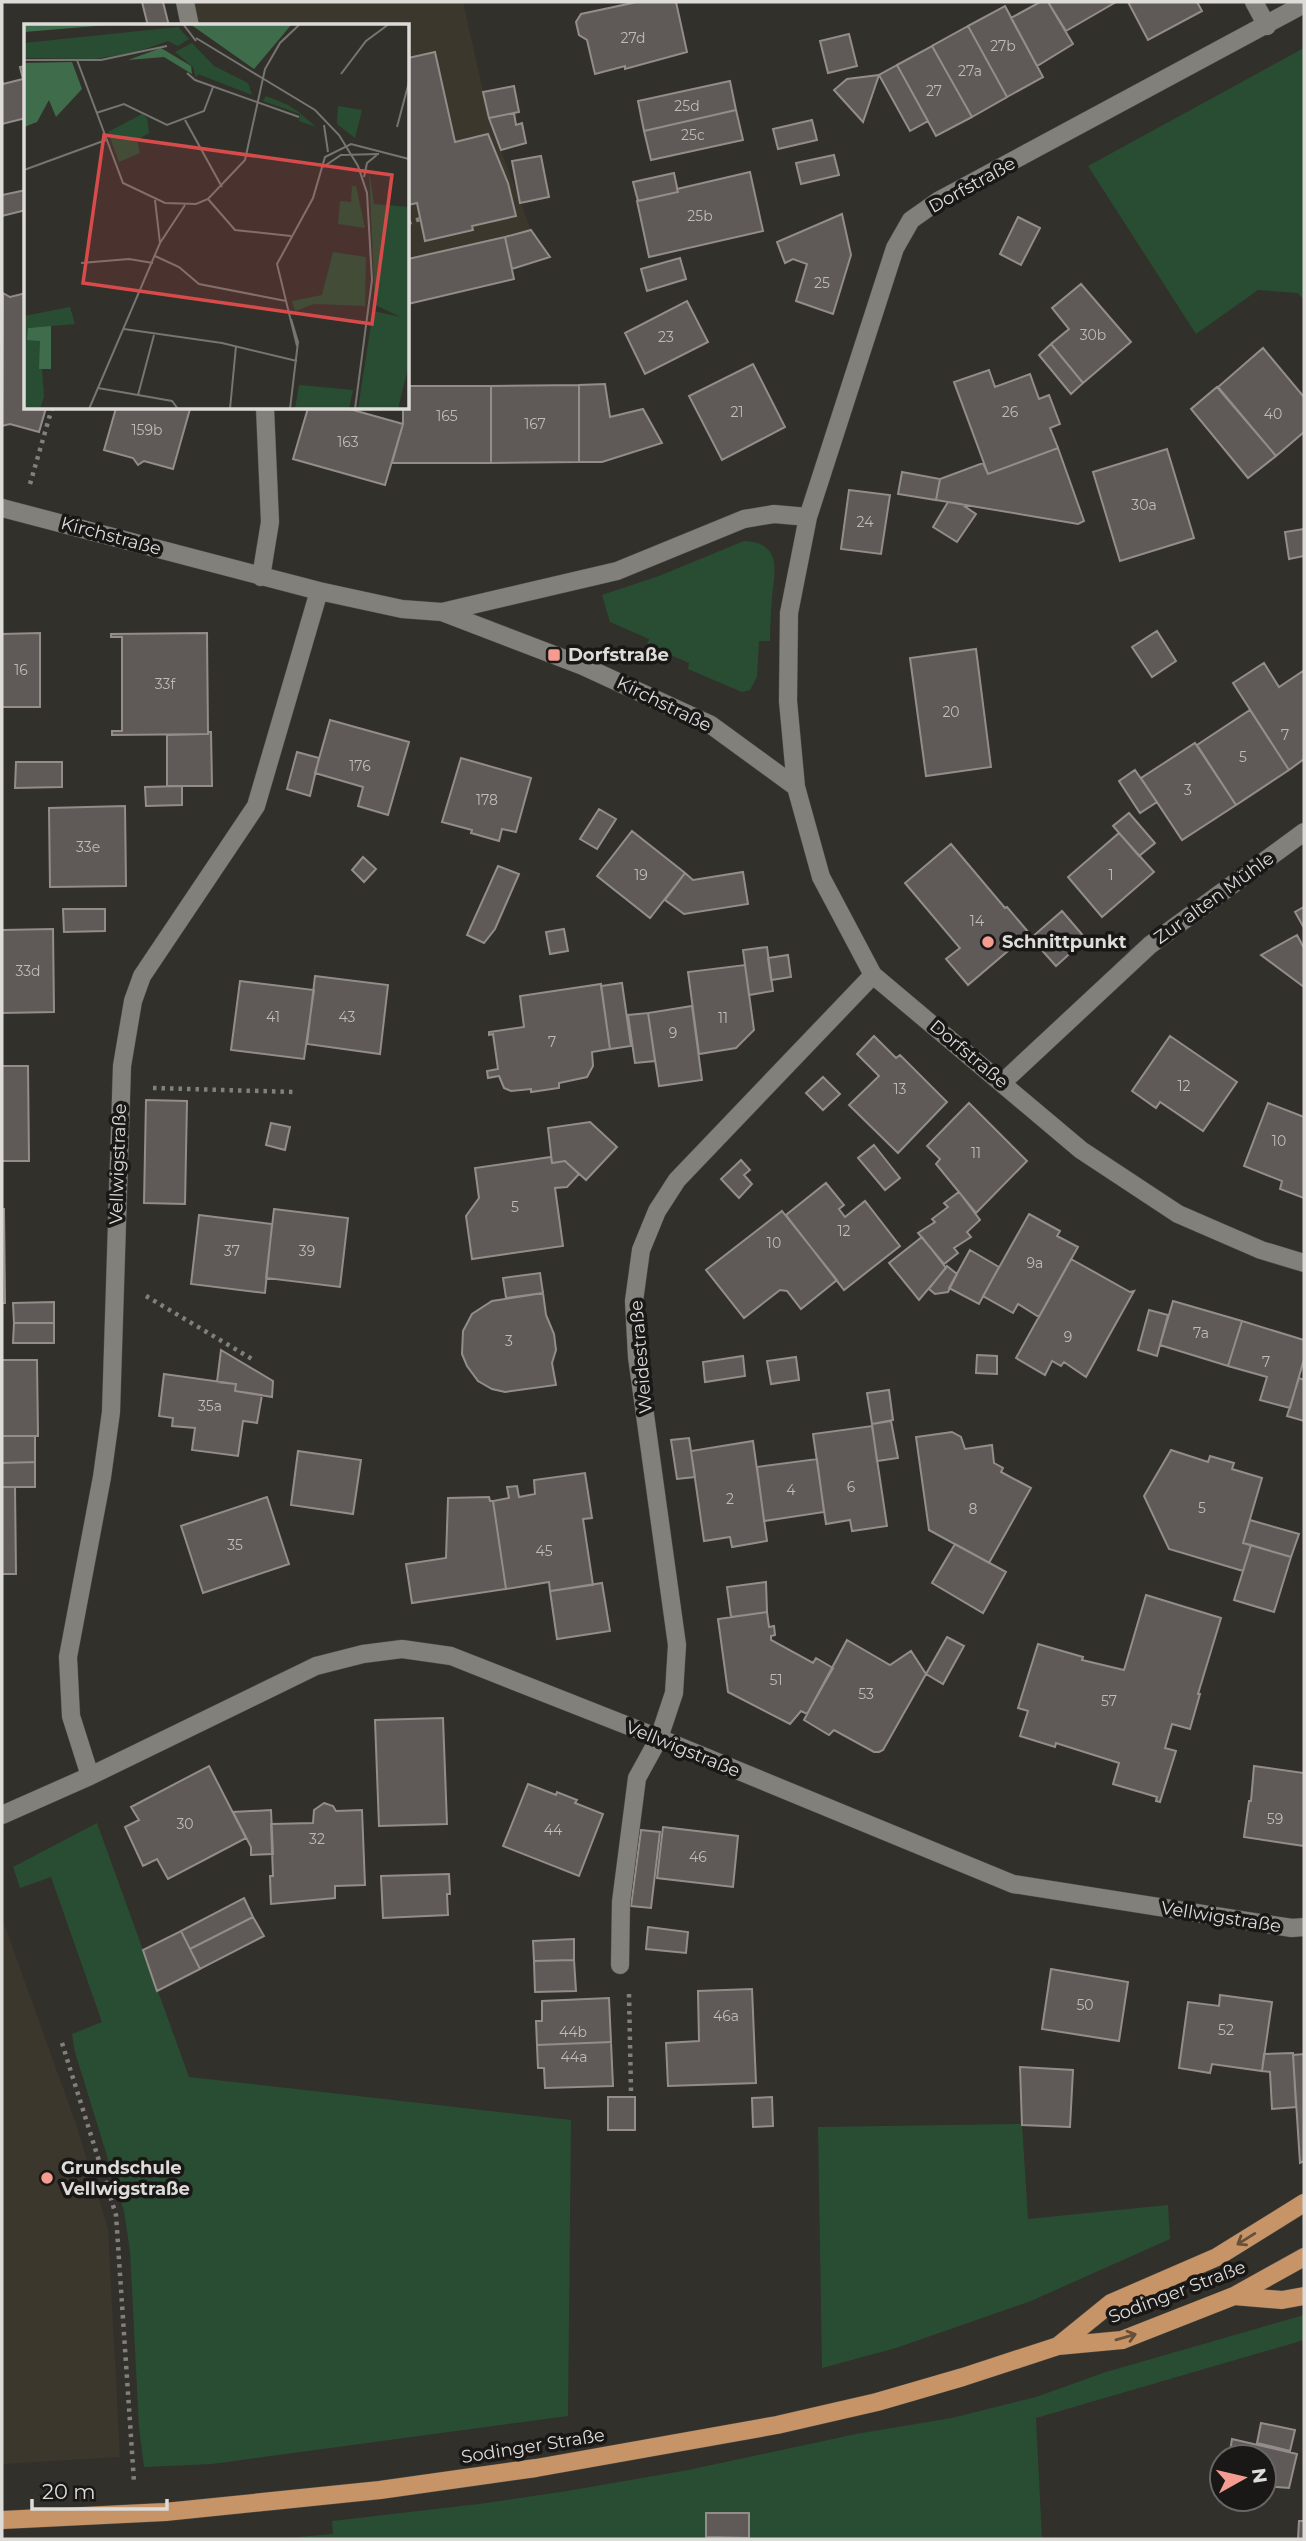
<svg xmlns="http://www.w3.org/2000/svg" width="1306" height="2541" viewBox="0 0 1306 2541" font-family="Montserrat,sans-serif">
  <rect width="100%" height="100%" fill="#32302b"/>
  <path fill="#3b372c" d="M190,2H463L489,118L531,230L408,259V26H196Z
    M2,1918L77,2127L108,2229L120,2457L2,2464Z"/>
  <path fill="#294d33" d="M1304,48V300L1298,293L1258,290L1196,334L1088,166Z
    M744,541C782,543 775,569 772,597C771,612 770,626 770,641H759L757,677L750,690L742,692L688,669L689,663L647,645L649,639L610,622L602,595L659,576Z
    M97,1823L189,2077L571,2120L568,2416L212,2464L144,2467L139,2427L130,2251L124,2211L75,2052L72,2034L102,2022L51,1877L20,1888L13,1867Z
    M1022,2124L1028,2219L1168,2205L1170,2239L1031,2301L896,2348L822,2368L818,2127Z
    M1304,2315V2340L1036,2418L1042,2539H276L333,2534L332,2521L479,2504L567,2491L688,2470L856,2434L952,2418L1036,2397L1106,2372Z"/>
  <path fill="#5f5957" stroke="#938d8a" stroke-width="2" d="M142,2H163L169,26H148Z
    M637,2H676L687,52L625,69V66L595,74L587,40L579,35L576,22L581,14Z
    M1040,2H1048L1073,44L1037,66L1011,18Z
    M1048,2H1116L1066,31Z
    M1128,2H1197L1202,11L1148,40Z
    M1005,6L1043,77L1007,97L968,26Z
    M968,26L1007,97L972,117L932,46Z
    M849,34L857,66L828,73L820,41Z
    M932,46L972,117L936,136L897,65Z
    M435,52L455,142L488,134L508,183L516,216L472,226L473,230L425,241L417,203L408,205V58Z
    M897,65L928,121L910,131L879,75Z
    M26,66V118L2,124V81L3,84L23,79L20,67Z
    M879,75L863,122L834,90L847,79Z
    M730,81L736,110L644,131L638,101Z
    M514,86L519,112L489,118L483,92Z
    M736,110L743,140L651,160L644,131Z
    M514,113L516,125L522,123L526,143L501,150L489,118Z
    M812,120L817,140L778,149L773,129Z
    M834,155L839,175L801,184L796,163Z
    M541,156L549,197L520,203L512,161Z
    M750,172L763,231L649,257L637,201L678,192L677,189Z
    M674,173L678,192L638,201L633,182Z
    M26,190V210L2,216V195Z
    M842,214L851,255L833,314L796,301L807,264L793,259L785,263L777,242Z
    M1018,217L1040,228L1021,265L1000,254Z
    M531,230L550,257L512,269L505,237Z
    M505,237L514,279L408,304V259Z
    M680,258L686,279L647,291L641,269Z
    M1081,284L1131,342L1083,383L1051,344L1069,329L1052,308Z
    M3,293L10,297L26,293V408H46L39,432L10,424L2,426Z
    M687,301L708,342L645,374L625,333Z
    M1051,344L1083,383L1071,394L1039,355Z
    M1263,348L1304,397V432L1276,456L1218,387Z
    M753,364L785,427L722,460L689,396Z
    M989,370L995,387L1030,374L1039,399L1049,395L1060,424L1050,428L1058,448L988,474L954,382Z
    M605,384L610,417L643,409L662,443L602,462H579V385Z
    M579,385V462L491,463V386Z
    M408,386H491V463H392L403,424V408H408Z
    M1217,387L1276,456L1248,478L1191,409Z
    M116,408L190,409L173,469L144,461L138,465L133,458L104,450Z
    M308,408H346L403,424L385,485L293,459Z
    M1058,448L1084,521L1078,524L936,500L940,479L983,463L988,474Z
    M1167,449L1194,538L1120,561L1093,472Z
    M902,472L940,479L936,500L898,494Z
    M849,490L890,495L881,554L841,549Z
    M948,502L961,504L976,514L957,542L933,527Z
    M1304,529V556L1289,559L1285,532Z
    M1157,631L1176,661L1152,677L1132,647Z
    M40,633V707H2V634Z
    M207,633L208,734L112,735V731H122V637H111V634Z
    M976,649L991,767L926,776L910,658Z
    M1264,663L1279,687L1303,671L1304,674V759L1289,770L1233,683Z
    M1250,710L1289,770L1236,805L1197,745Z
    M330,720L409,742L388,815L358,806L363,787L315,773Z
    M208,732H211L212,786H167V735L208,734Z
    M1195,743L1236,805L1182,840L1141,778Z
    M297,752L319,758L310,796L287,789Z
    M461,758L531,778L516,832L502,829L499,841L471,833L472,830L442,822Z
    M16,762H62V787L15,788Z
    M1135,770L1157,802L1140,813L1119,781Z
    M182,786V805L146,806L145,787Z
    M125,806L126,886L50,887L49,808Z
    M599,809L616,819L597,849L580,839Z
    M1129,813L1155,843L1139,856L1113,826Z
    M632,831L685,873L650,918L597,876Z
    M1119,833L1154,872L1102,917L1068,877Z
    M951,844L1005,908L1007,907L1029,933L968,985L946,959L960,948L905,883Z
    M363,857L376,869L364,882L352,870Z
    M498,866L519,874L495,929L484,943L467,935Z
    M743,872L748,904L684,914L665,900L685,873L693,880Z
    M1304,907V928L1295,912Z
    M63,909H105V931L64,932Z
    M1062,911L1086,939L1056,966L1031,938Z
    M53,929L54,1012L2,1013V930Z
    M564,929L568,951L550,954L546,932Z
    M1297,935L1304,948V987L1261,955Z
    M767,947L773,991L749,995L743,950Z
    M788,955L791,977L771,980L768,958Z
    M745,965L754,1030L736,1048L699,1054L688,972Z
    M315,976L388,985L380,1054L307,1044Z
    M240,981L314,990L304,1059L231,1050Z
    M622,983L631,1046L610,1049L601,986Z
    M601,984L610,1049L592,1052L593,1066L587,1077L559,1083V1088L531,1092V1089L511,1091L504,1088L499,1076L488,1078L487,1071L498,1069L493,1034L489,1035V1032L524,1027L520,996Z
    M692,1006L702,1080L659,1086L648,1013Z
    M648,1013L655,1061L635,1063L628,1015Z
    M874,1036L896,1058L900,1055L947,1102L898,1153L849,1105L879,1076L857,1054Z
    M1170,1036L1237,1082L1203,1131L1160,1102L1156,1108L1132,1091Z
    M2,1066H28L29,1161H2Z
    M823,1077L840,1094L823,1110L806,1093Z
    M146,1100L187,1101L185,1204L144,1203Z
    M969,1103L1027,1161L976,1213L936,1164L940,1159L927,1146Z
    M1268,1103L1304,1117V1198L1280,1189L1282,1181L1244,1166Z
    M590,1122L617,1147L586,1180L565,1161L552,1163L548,1128Z
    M271,1123L290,1127L285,1150L266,1145Z
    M874,1145L900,1178L885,1190L858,1158Z
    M551,1157L552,1163L565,1161L579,1174L567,1187L555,1188L563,1246L472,1259L466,1216L479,1198L475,1168Z
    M741,1160L750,1170L744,1175L752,1184L739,1198L721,1179Z
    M826,1183L844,1205L839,1209L845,1217L865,1201L900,1246L844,1290L786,1215Z
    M959,1192L980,1220L967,1232L971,1237L954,1248L958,1253L944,1264L918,1233L935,1222L932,1219L948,1207L944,1203Z
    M2,1209H4L5,1303H2Z
    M274,1209L348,1218L340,1287L266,1278Z
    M782,1211L837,1280L801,1309L787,1291L780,1290L744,1318L706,1270Z
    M1029,1214L1060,1231L1057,1236L1078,1247L1039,1317L1018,1304L1013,1313L983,1296Z
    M199,1215L272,1224L265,1293L191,1284Z
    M922,1237L946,1268L919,1300L889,1263Z
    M970,1250L999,1267L979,1304L949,1288Z
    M1071,1259L1130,1292L1134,1291L1086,1377L1064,1362L1061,1366L1052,1361L1045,1375L1016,1358Z
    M947,1266L957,1274L948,1292L935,1294L929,1289Z
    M540,1273L543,1293L506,1298L503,1278Z
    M543,1293L546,1315L554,1334L556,1350L552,1363L556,1385L505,1392L492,1389L478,1381L467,1366L462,1354L463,1331L472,1314L492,1301Z
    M1173,1301L1242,1321L1228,1366L1160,1345Z
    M54,1302V1323H14L13,1303Z
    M1149,1310L1168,1315L1157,1356L1138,1350Z
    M1242,1321L1304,1340V1359L1290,1408L1260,1400L1267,1377L1228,1366Z
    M14,1323H54V1343H13Z
    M221,1350L273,1381L272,1397L235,1391L236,1384L217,1382Z
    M977,1355L997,1356V1374L976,1373Z
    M743,1356L745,1376L705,1382L703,1362Z
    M796,1357L799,1380L771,1384L767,1361Z
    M2,1360H37L38,1436H2Z
    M164,1374L236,1384L235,1391L262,1395L257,1423L243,1421L238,1456L192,1450L195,1428L172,1426L173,1418L159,1416Z
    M1299,1378L1304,1380V1421L1287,1416Z
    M889,1390L893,1420L872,1424L867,1393Z
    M891,1421L898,1458L877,1461L872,1424Z
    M872,1426L887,1526L852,1531L850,1520L826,1524L813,1434Z
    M952,1432L961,1437L965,1449L992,1445L994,1463L1003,1468L1001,1472L1031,1488L989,1563L929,1530L916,1437Z
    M2,1436H35V1462L2,1463Z
    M689,1438L695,1477L677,1479L671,1440Z
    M753,1441L767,1541L732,1547L730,1537L704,1541L691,1451Z
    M1171,1450L1208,1462L1210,1456L1234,1463L1232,1469L1262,1478L1243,1543L1251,1545L1243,1571L1169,1549L1144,1496Z
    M298,1451L361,1460L353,1514L291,1505Z
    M817,1459L824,1512L764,1521L757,1467Z
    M35,1462V1487H2V1463Z
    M585,1473L592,1518L583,1519L593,1585L550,1591L549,1582L506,1589L493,1501L509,1498L507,1487L517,1486L519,1497L535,1494L534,1480Z
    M2,1487H15L16,1574H2Z
    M267,1497L289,1564L203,1593L181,1526Z
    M489,1497L490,1501H493L506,1589L412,1603L406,1564L446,1558L448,1498Z
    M1250,1520L1299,1534L1291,1557L1243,1543Z
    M955,1544L1006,1572L983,1613L932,1583Z
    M1251,1545L1291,1557L1274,1612L1234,1600Z
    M766,1582L767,1612L731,1617L727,1587Z
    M602,1583L610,1631L557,1639L550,1591Z
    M1146,1595L1221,1618L1198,1694H1200L1190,1729L1172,1724L1165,1748L1176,1751L1160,1802L1156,1801L1157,1797L1113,1784L1119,1763L1056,1743L1055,1747L1020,1736L1028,1711L1018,1708L1038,1644L1083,1657L1082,1660L1124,1670Z
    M767,1612L769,1627L774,1626L775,1635L771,1636V1640L813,1663L816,1658L833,1668L807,1714L801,1711L790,1724L728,1692L718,1619Z
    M947,1637L964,1646L943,1684L926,1674Z
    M847,1640L890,1665L911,1651L926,1674L883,1750L879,1752H874L834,1730L829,1735L804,1720Z
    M443,1718L447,1824L379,1826L375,1720Z
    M209,1766L246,1838L168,1879L157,1859L143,1866L125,1827L139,1820L131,1807Z
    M1254,1766L1304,1773V1846L1244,1837L1249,1801H1251Z
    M528,1784L556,1795L557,1792L577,1800L575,1803L603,1814L579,1876L503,1846Z
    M324,1803L333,1806L336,1811L362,1810L365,1885L335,1886V1898L271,1904L270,1876H273L271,1824L313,1823L314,1810Z
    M271,1810L273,1854L251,1855V1847L233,1812Z
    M663,1827L738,1836L733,1887L657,1878Z
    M641,1830L660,1832L651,1908L631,1906Z
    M449,1874L450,1894H447L448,1915L383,1918L381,1876Z
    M244,1898L253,1917L190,1949L181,1931Z
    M253,1917L264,1936L200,1969L190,1949Z
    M648,1927L688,1932L686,1953L646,1949Z
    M181,1931L200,1969L157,1991L143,1950Z
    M574,1939V1960L534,1961L533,1941Z
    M574,1960L576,1991L535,1992L534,1961Z
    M1051,1969L1128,1982L1119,2041L1042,2029Z
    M752,1989L756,2083L668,2086L666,2043L699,2041L698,1991Z
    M1220,1995L1272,2002L1262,2071L1212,2064L1210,2073L1179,2068L1188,2002L1219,2006Z
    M609,1998L611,2042L537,2045L536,2021H542V2001Z
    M611,2042L613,2086L545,2088L544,2068H538L537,2045Z
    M1293,2053L1296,2107L1272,2109L1270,2072L1262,2071L1264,2054Z
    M1304,2054V2161L1300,2163L1293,2055Z
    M1020,2067L1073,2070L1070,2127L1022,2125Z
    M608,2097H635V2130H608Z
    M772,2097L773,2126L753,2127L752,2098Z
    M1261,2423L1295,2430L1290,2451L1257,2443Z
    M1232,2439L1297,2454L1289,2488L1264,2486V2457H1229Z
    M706,2513H749V2538L706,2537Z
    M1299,2521H1304V2539H1298Z"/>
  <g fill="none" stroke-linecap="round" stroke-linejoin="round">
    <defs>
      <path id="minor" d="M185,2L190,26
        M1254,2L1267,26
        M1304,4L938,201L911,220L895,248L808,517L789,613L788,701L796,787L821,877L873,975L1081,1150L1178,1214L1261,1250L1304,1263
        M2,508L319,591L402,609L442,612L583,666L711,725L796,787
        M261,577L270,522L265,408
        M442,612L617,571L744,519L774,514L808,517
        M1003,1082L1150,945L1304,832
        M90,1776L71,1716L68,1657L102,1477L111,1412L122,1066L133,1001L142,976L256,806L319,591
        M2,1815L90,1776L316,1666L363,1654L402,1649L451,1656L659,1738L1013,1884L1292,1928L1304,1927
        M620,1965L621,1902L637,1778L659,1738L674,1693L677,1645L637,1357L634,1301L641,1250L657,1211L677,1180L873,975"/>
      <path id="major" d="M1234,2296L1282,2300L1304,2296
        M1058,2346L1111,2303L1217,2257L1304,2203
        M2,2520L165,2512L380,2490L536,2468L777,2425L877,2402L963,2377L1058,2346L1122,2340L1234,2296L1304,2257"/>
    </defs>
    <use href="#minor" stroke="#4d4b46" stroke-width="19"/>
    <use href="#major" stroke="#4d4b46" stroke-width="19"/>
    <path stroke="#82807c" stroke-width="4.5" stroke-dasharray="3.5 5" stroke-linecap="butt" d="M408,223L420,219
      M30,484L52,408
      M153,1088L295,1092
      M146,1296L252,1359
      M629,1994L631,2091
      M62,2043L116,2215L134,2482"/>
    <use href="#minor" stroke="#82807a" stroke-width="18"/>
    <use href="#major" stroke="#c69467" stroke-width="18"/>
  </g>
  <defs><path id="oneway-shaft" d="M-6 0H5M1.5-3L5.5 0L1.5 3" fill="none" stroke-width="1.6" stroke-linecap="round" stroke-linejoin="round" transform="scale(1.75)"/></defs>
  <g stroke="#67503a">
    <use href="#oneway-shaft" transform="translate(1246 2239) rotate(148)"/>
    <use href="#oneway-shaft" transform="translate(1126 2337) rotate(-16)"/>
  </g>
  <g fill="#f59c91" stroke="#191816" stroke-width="2.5">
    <rect x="547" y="648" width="14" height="14" rx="3.5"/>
    <circle cx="988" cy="942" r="7"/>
    <circle cx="47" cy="2178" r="7"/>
  </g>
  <g text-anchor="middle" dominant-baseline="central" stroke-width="7" stroke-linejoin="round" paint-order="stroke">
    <g font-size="14" fill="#bebbb8">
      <text x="633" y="38">27d</text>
      <text x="1003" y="46">27b</text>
      <text x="970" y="71">27a</text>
      <text x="934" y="91">27</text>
      <text x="687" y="106">25d</text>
      <text x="693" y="135">25c</text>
      <text x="700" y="216">25b</text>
      <text x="822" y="283">25</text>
      <text x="1093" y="335">30b</text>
      <text x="666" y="337">23</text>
      <text x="737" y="412">21</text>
      <text x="1010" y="412">26</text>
      <text x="1273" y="414">40</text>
      <text x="447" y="416">165</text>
      <text x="535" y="424">167</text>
      <text x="147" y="430">159b</text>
      <text x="348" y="442">163</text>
      <text x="1144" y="505">30a</text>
      <text x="865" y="522">24</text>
      <text x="21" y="670">16</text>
      <text x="165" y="684">33f</text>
      <text x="951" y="712">20</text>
      <text x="1285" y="735">7</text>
      <text x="1243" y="757">5</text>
      <text x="360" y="766">176</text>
      <text x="1188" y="790">3</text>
      <text x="487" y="800">178</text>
      <text x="88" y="847">33e</text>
      <text x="641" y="875">19</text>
      <text x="1111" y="875">1</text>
      <text x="977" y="921">14</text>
      <text x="28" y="971">33d</text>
      <text x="273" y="1017">41</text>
      <text x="347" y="1017">43</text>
      <text x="723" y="1018">11</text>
      <text x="673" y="1033">9</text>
      <text x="552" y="1042">7</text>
      <text x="1184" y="1086">12</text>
      <text x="900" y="1089">13</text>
      <text x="1279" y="1141">10</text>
      <text x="976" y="1153">11</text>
      <text x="515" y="1207">5</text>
      <text x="844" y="1231">12</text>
      <text x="774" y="1243">10</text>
      <text x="232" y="1251">37</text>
      <text x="307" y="1251">39</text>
      <text x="1035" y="1263">9a</text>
      <text x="1201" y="1333">7a</text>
      <text x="1068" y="1337">9</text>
      <text x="509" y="1341">3</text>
      <text x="1266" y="1362">7</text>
      <text x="210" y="1406">35a</text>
      <text x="851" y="1487">6</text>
      <text x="791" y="1490">4</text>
      <text x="730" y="1499">2</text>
      <text x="1202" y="1508">5</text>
      <text x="973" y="1509">8</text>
      <text x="235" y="1545">35</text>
      <text x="544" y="1551">45</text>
      <text x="776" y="1680">51</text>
      <text x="866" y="1694">53</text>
      <text x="1109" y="1701">57</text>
      <text x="1275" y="1819">59</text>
      <text x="185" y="1824">30</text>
      <text x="553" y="1830">44</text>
      <text x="317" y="1839">32</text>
      <text x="698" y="1857">46</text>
      <text x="1085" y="2005">50</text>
      <text x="726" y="2016">46a</text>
      <text x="1226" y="2030">52</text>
      <text x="573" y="2032">44b</text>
      <text x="574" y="2057">44a</text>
    </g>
    <g font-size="18" fill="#dddcd9" stroke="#191816">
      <text transform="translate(972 185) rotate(-29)">Dorfstraße</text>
      <text transform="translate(111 536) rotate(15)">Kirchstraße</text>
      <text transform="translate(664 704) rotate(26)">Kirchstraße</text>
      <text transform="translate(1214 898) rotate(-36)">Zur alten Mühle</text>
      <text transform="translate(969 1054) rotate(40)">Dorfstraße</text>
      <text transform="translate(118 1164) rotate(-88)">Vellwigstraße</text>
      <text transform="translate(641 1357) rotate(-95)">Weidestraße</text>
      <text transform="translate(683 1749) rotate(22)">Vellwigstraße</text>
      <text transform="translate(1221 1917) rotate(9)">Vellwigstraße</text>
      <text transform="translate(1177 2292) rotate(-21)">Sodinger Straße</text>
      <text transform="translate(533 2446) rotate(-9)">Sodinger Straße</text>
    </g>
    <g font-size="18" font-weight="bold" fill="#dddcd9" stroke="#191816" text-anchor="start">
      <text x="568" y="655">Dorfstraße</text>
      <text x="1002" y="942">Schnittpunkt</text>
      <text x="61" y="2168">Grundschule<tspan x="61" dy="21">Vellwigstraße</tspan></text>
    </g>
  </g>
  <g transform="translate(24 24)">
    <rect width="385" height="385" fill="#32302b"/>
    <path d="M154,3L165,15L154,22L144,17L110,29L70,35L0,34V19ZM168,19L190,42L224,59L228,71L174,50L172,54L169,43L151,28ZM242,72L264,81L276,89L292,103L275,97L276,90L239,77ZM314,82L338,86L331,114L313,100ZM118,90L123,94L125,109L113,116L116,129L95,138L84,108ZM345,146L350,180L385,183V340L374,385H334L349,287L377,293L351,281ZM328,162H332L341,204L314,200L316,177L327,178ZM309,228L342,233L341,282L290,280L271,287L268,277L298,271ZM46,283L51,300L4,304L16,316L20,373L16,385H0V292ZM275,361L329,366L325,385H271Z" fill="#294d33"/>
    <path d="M0,0H96L0,8ZM166,0H268L230,45ZM137,24L167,42L168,50L140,33L104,36ZM48,38L58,65L32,93L25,76L13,98L0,103V39ZM27,302V345H15L16,317L3,316L4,304Z" fill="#3f6d4c"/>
    <path fill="none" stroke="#767571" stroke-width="2" d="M159,0L172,17M172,14L291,86L315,111L334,142L343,169L348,256L331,385M0,36H77L143,22M53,36L99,159L141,179L172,180L184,175L221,136L241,45L256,19L276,0M163,49L171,56L275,93M317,50L342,17L365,0M72,89L100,80L143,101L180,87L189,63M161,96L198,163M300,101L304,128M373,103L385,58M299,143L317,131L355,130M0,146L82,116M340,153L343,139L354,130M184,175L211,206L267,212M131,176L136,219M131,232L155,243L175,260L262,277M57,239L105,235L129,239M100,305L198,319L273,337M273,322L253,240L289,174L301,133L327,120L385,135M74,364L148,377L154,385M114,371L130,311M65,385L136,219L161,181M206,385L212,322M266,385L274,318L267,295"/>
    <path fill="#d74c4b" fill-opacity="0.15" stroke="#d74c4b" stroke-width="3.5" d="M80,111L368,151L348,300L59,259Z"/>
    <rect width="385" height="385" fill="none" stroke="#dddcd9" stroke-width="3.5"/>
  </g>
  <rect width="1306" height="2541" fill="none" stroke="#dddcd9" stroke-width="7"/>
  <g transform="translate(1243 2478) rotate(82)"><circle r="33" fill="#191816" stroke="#676664" stroke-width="2"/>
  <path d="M0-5L12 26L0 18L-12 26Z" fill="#f59c91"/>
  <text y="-10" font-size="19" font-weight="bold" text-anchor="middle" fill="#dddcd9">N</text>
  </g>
  <path d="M32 2499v10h135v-10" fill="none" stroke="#dddcd9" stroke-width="3.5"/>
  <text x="42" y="2499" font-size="21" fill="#dddcd9" stroke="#191816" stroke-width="5" paint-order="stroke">20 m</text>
</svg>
